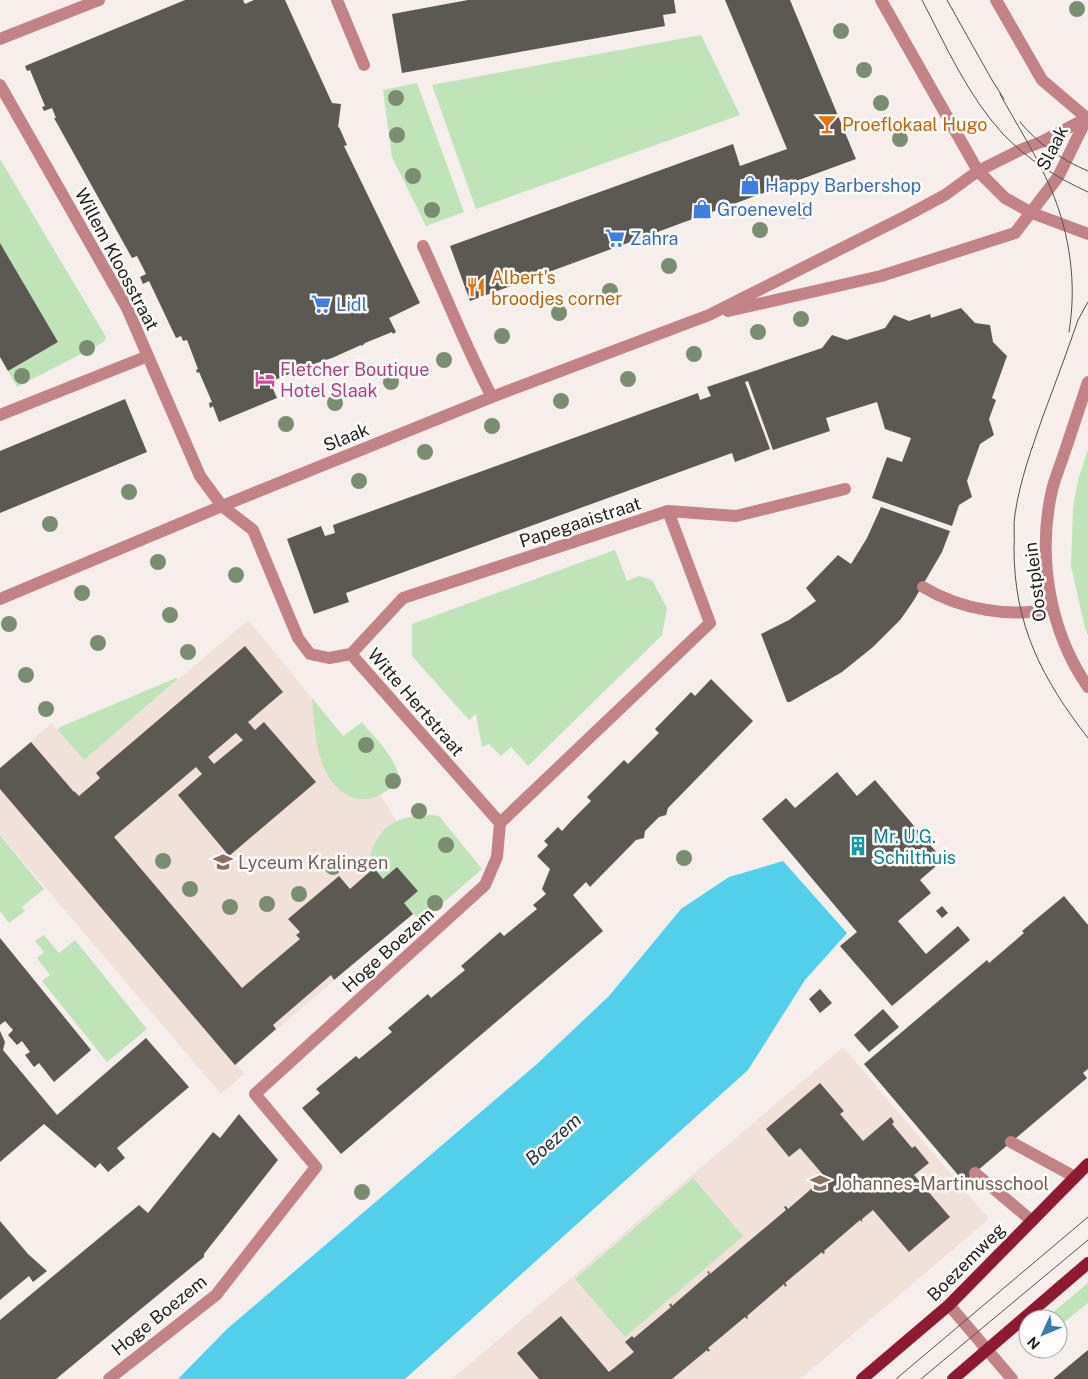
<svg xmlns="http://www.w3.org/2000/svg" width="1088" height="1379" viewBox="0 0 1088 1379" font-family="'Public Sans',sans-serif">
  <rect width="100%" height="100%" fill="#f6eeea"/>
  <path fill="#f1e1d9" d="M248,620L343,736L440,890L236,1064L244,1074L221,1094L0,834V768L52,723L84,760Z
    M843,1047L989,1219L800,1379H452Z"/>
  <path fill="#bfe4b8" d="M701,35L740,115L476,209L432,85Z
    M417,83L464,212L426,226L392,157L383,90Z
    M0,159L106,337L104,342L17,387L8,371L58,342L0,243Z
    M1088,449V635L1085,628L1071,566L1073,509L1078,480Z
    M615,550L627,581L639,576L652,580L667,608L662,635L528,766L511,747L501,756L489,744L482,747L476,714L469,720L412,656V624Z
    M176,678L178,679L84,760L58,730L60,727Z
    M312,698L343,736L362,722C376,740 398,758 399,782C384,794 366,806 347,795C315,776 315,731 312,698Z
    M432,815L439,816L482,869L421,922L404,903L418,891L397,867L383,879L374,868L367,873C368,854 378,829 397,821C407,816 420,816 432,815Z
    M0,835L44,889L22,907L25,911L9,923L0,911Z
    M44,935L59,953L75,940L147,1029L107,1062L42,981L50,975L37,958L44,952L35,941Z
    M693,1178L743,1236L625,1337L575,1279Z
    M1088,1283V1303L1058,1327V1319H1045Z"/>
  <path fill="#52cfeb" d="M783,861L847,933L805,980L748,1070L405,1379H178L227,1329L537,1064L609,996L681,909L729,877Z"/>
  <path fill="#5c5852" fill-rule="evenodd" d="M185,0H243L245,4L254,0H285L332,103L341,104L338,128L339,127L347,145L344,146L420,303L389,318L396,332L393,334L392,332L365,343L362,346L361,345L332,358L305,367L275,380V382H270L277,398L219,422L213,406L210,408L209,403L212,402L199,372L197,373L196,370L198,369L187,340L183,341L181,336L176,338L149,281L143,284L140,277L146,274L137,256L132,258L54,118H56L52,108L44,111L42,107L45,106L30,70L27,71L25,66Z
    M468,0H674L676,13L663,15L665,26L402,73L392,14Z
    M725,0H790L856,159L470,301L450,246L733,144L740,166L787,149Z
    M0,243L58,342L8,371L0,357Z
    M961,308L975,323L990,325L993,342L1007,356L992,398L996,400L989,419L994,435L980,444L967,481L972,497L959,505L952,526L872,498L887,457L902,462L911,438L885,429L877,402L826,418L830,431L773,450L748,381L745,382L770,449L735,462L732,453L346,593L349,602L314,614L287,539L321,526L325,536L335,533L333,525L698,393L700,400L711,396L707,387L822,348L832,335L847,340L885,328L894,315L909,321L930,314L931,318Z
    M125,399L147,452L0,513V451Z
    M881,507L950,531L942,552L914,600L901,619L873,647L842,672L790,702H787L761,634L789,620L816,601L806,588L838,555L851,564L867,538Z
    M245,646L283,692L248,722L255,730L264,722L316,782L229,856L178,795L202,774L196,767L114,837L242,988L300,939L296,935L300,932L288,919L339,876L350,889L374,868L383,879L397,867L418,891L404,903L413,914L334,980L331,975L273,1025L276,1029L235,1065L0,789V768L31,742L74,792V791L79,796L100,778L96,773ZM236,733L243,740L214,764L208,757Z
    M711,679L753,721L668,808L666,815L659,817L645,831L644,838L636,840L590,887L586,882L573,895L603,931L341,1154L302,1108L320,1093L316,1089L356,1056L359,1059L392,1032L388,1028L428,994L431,998L465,970L461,966L500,932L504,936L537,909L533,905L546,894L542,889L550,869L537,856L548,845L544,841L558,827L562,831L572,820L591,801L587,797L624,760L628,764L659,733L655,729L691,692L695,696Z
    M837,772L857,796L875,780L943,860L920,880L931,893L898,921L926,954L958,926L970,940L892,1006L840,946L857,932L762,819L786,798L795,808Z
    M1064,896L1088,925V1069L1083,1073L1087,1078L964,1182L864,1064L987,960L989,963L1024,933L1022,931Z
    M942,906L948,913L942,918L936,911Z
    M0,938L91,1050L54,1082L39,1063L34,1067L25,1055L30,1052L22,1041L17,1045L8,1035L13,1030L5,1021L0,1025Z
    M820,989L832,1003L820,1013L809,999Z
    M883,1009L899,1027L869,1052L854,1035Z
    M0,1031L5,1042L3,1050L57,1115L146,1038L189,1087L117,1148L125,1158L108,1172L100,1163L95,1168L44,1124L0,1162Z
    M820,1083L844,1111L840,1114L863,1141L891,1117L894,1122L892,1124L912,1148L915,1146L929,1163L914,1175L950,1217L909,1252L873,1210L862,1219V1222L860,1220L824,1251L825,1253L823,1254L822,1252L785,1283L787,1285L785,1287L784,1284L747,1316L748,1318L747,1319L745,1317L708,1348L710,1350L708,1352L707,1350L672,1379H539L517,1353L561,1316L609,1372L634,1352L625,1342L632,1336L634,1338L671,1307L669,1305L671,1303L672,1306L709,1274L707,1272L709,1271L710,1274L786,1210L784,1207L786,1206L788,1209L825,1177L800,1148L789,1157L766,1129Z
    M239,1114L278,1160L204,1254V1257L56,1379H0V1320L139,1205L148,1213L213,1132L220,1138Z
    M0,1221L28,1254L47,1271L33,1282L29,1276L0,1300Z
    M1088,1350V1379H1053Z"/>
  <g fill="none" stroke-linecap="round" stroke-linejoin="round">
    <path stroke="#c28286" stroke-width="12" d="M337,0L364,65
      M881,0L978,171L1005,198L1032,213L1088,234
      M996,0L1042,80L1088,119
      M0,39L99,0
      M0,85L127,308L200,476L222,506L253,530L298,638L310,654L329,658L351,654L500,823
      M423,246C446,296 466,348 492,397
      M728,311L881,276L1015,233L1058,177L1087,118
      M1088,382C1080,406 1072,430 1064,454C1060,466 1055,478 1052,490C1037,556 1049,631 1088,687
      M0,415L148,356
      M923,587C959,609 1012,619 1053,608
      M0,599L222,506L492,397L709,315L906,216L945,195L978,171L1020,150L1041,142L1087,118
      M351,654L403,598L668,511L736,516L845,489
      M1011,1142L1075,1177
      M975,1173L1032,1221
      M949,1305L1012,1379
      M109,1379L216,1295L316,1167L255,1094L485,885L497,857L500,823L710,623L668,511"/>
    <path stroke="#8d1a31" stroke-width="12" d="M862,1379L949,1305L1088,1164
      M953,1379L1088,1263"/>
    <path stroke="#54504e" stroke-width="1" d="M922,0C946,46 968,96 1003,134C1027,159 1057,178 1088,192
      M947,0L992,80L1004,99
      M1000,94C1017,125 1037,156 1051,189C1070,234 1077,284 1069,332
      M1020,122C1038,144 1062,160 1088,171
      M1088,302L1078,320C1067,352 1055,384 1043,416C1032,448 1020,480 1015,514C1013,525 1015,537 1014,548C1014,625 1042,679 1088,738
      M896,1379L1088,1217
      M921,1379L1088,1240"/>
  </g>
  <g fill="#7a8d71">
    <circle cx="1077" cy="9" r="8"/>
    <circle cx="841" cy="31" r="8"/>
    <circle cx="864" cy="70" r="8"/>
    <circle cx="396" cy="98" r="8"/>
    <circle cx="881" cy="103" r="8"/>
    <circle cx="397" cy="135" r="8"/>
    <circle cx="900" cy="139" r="8"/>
    <circle cx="413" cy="176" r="8"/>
    <circle cx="432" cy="210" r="8"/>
    <circle cx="802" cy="211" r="8"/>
    <circle cx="760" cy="230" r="8"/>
    <circle cx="669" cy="266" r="8"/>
    <circle cx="610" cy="291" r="8"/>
    <circle cx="559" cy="313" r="8"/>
    <circle cx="801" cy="319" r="8"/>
    <circle cx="758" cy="332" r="8"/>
    <circle cx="502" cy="336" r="8"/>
    <circle cx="87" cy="348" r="8"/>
    <circle cx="694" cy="354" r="8"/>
    <circle cx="444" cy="360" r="8"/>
    <circle cx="22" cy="376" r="8"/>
    <circle cx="628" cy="379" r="8"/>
    <circle cx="391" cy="382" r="8"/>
    <circle cx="561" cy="401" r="8"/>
    <circle cx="335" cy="403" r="8"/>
    <circle cx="286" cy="424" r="8"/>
    <circle cx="492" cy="426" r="8"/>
    <circle cx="425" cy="452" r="8"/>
    <circle cx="359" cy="481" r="8"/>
    <circle cx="129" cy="492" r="8"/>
    <circle cx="50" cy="524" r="8"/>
    <circle cx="158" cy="562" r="8"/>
    <circle cx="236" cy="575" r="8"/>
    <circle cx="82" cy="593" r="8"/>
    <circle cx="170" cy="615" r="8"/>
    <circle cx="9" cy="624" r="8"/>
    <circle cx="98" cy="643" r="8"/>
    <circle cx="188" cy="652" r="8"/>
    <circle cx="26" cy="675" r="8"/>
    <circle cx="46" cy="709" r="8"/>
    <circle cx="366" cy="745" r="8"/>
    <circle cx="393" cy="781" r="8"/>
    <circle cx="419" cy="811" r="8"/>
    <circle cx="446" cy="845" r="8"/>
    <circle cx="684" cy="858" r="8"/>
    <circle cx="163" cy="861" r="8"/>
    <circle cx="333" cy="867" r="8"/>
    <circle cx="190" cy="889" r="8"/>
    <circle cx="299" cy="894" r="8"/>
    <circle cx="435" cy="903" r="8"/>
    <circle cx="267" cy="904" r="8"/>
    <circle cx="230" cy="907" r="8"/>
    <circle cx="362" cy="1192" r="8"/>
  </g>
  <defs>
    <symbol id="bar-bare" viewBox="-9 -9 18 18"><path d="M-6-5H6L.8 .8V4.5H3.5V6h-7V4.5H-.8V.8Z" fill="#e8710a" stroke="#fefdfc" stroke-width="2.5" paint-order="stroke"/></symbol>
    <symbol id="shop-bare" viewBox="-9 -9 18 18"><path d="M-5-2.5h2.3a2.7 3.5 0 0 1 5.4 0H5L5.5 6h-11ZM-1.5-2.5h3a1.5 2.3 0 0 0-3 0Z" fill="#3f7fe0" stroke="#fefdfc" stroke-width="2.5" paint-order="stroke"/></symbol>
    <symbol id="supermarket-bare" viewBox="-9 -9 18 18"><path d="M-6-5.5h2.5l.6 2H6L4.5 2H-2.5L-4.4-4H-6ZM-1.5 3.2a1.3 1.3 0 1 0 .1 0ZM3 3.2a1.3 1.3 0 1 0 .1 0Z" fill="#3f7fe0" stroke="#fefdfc" stroke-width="2.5" paint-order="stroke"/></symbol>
    <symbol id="restaurant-bare" viewBox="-9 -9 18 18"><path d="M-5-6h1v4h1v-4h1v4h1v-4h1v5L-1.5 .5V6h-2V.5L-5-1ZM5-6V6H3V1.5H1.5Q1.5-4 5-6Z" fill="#e8710a" stroke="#fefdfc" stroke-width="2.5" paint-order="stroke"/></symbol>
    <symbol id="hotel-bare" viewBox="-9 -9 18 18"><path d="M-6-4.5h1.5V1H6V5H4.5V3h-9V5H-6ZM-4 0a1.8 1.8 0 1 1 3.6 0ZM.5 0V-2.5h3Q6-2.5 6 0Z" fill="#d1479c" stroke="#fefdfc" stroke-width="2.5" paint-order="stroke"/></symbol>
    <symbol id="building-bare" viewBox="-9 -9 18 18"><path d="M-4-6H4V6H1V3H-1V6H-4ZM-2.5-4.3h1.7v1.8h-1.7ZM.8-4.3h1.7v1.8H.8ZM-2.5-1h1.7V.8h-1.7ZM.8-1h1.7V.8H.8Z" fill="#0f9aa8" stroke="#fefdfc" stroke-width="2.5" paint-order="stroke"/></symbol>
    <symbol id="school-bare" viewBox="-9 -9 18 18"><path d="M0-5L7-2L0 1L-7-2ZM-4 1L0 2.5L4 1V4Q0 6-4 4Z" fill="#8d6e63" stroke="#fefdfc" stroke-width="2.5" paint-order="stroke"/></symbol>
  </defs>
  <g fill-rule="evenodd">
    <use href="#bar-bare" x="813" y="110" width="28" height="28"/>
    <use href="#shop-bare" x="736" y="171" width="28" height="28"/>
    <use href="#shop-bare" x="688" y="195" width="28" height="28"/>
    <use href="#supermarket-bare" x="601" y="224" width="28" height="28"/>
    <use href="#restaurant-bare" x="462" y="273" width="28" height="28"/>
    <use href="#supermarket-bare" x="307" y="290" width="28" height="28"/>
    <use href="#hotel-bare" x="251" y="365" width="28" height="28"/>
    <use href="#building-bare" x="844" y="832" width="28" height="28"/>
    <use href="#school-bare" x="209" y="848" width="28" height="28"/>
    <use href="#school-bare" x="806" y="1169" width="28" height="28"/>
  </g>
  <g text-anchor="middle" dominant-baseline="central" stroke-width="5" stroke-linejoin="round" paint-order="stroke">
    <g font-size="18" fill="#c56008" stroke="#fefdfc" text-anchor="start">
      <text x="842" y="124">Proeflokaal Hugo</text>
      <text x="491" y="277">Albert's<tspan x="491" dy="21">broodjes corner</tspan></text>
    </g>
    <g font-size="18" fill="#252221" stroke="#fefdfc">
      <text transform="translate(1052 148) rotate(-63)">Slaak</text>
      <text transform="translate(117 259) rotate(62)">Willem Kloosstraat</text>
      <text transform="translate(346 437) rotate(-22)">Slaak</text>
      <text transform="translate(580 522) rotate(-18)">Papegaaistraat</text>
      <text transform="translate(1035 582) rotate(-97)">Oostplein</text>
      <text transform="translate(416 702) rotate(49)">Witte Hertstraat</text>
      <text transform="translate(388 950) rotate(-42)">Hoge Boezem</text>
      <text transform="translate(966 1262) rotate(-45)">Boezemweg</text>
      <text transform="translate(159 1315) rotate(-39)">Hoge Boezem</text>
    </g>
    <g font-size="18" fill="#366cbe" stroke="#fefdfc" text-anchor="start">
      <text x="765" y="185">Happy Barbershop</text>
      <text x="717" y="209">Groeneveld</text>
      <text x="630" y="238">Zahra</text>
      <text x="336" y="304">Lidl</text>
    </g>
    <g font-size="18" fill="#b23c85" stroke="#fefdfc" text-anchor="start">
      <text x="280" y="369">Fletcher Boutique<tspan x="280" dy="21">Hotel Slaak</tspan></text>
    </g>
    <g font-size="18" fill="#0d838f" stroke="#fefdfc" text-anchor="start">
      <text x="873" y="836">Mr. U.G.<tspan x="873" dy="21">Schilthuis</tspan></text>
    </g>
    <g font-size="18" fill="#785e54" stroke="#fefdfc" text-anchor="start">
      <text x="238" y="862">Lyceum Kralingen</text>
      <text x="835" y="1183">Johannes-Martinusschool</text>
    </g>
    <g font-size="19" font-style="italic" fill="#1b3137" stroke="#fefdfc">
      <text transform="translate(553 1139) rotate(-42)">Boezem</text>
    </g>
  </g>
  <g transform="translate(1043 1334) rotate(226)"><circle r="24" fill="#fefdfc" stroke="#a7a5a4"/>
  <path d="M0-4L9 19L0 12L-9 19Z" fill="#357cb1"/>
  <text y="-8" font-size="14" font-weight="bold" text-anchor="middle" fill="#252221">N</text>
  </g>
</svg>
